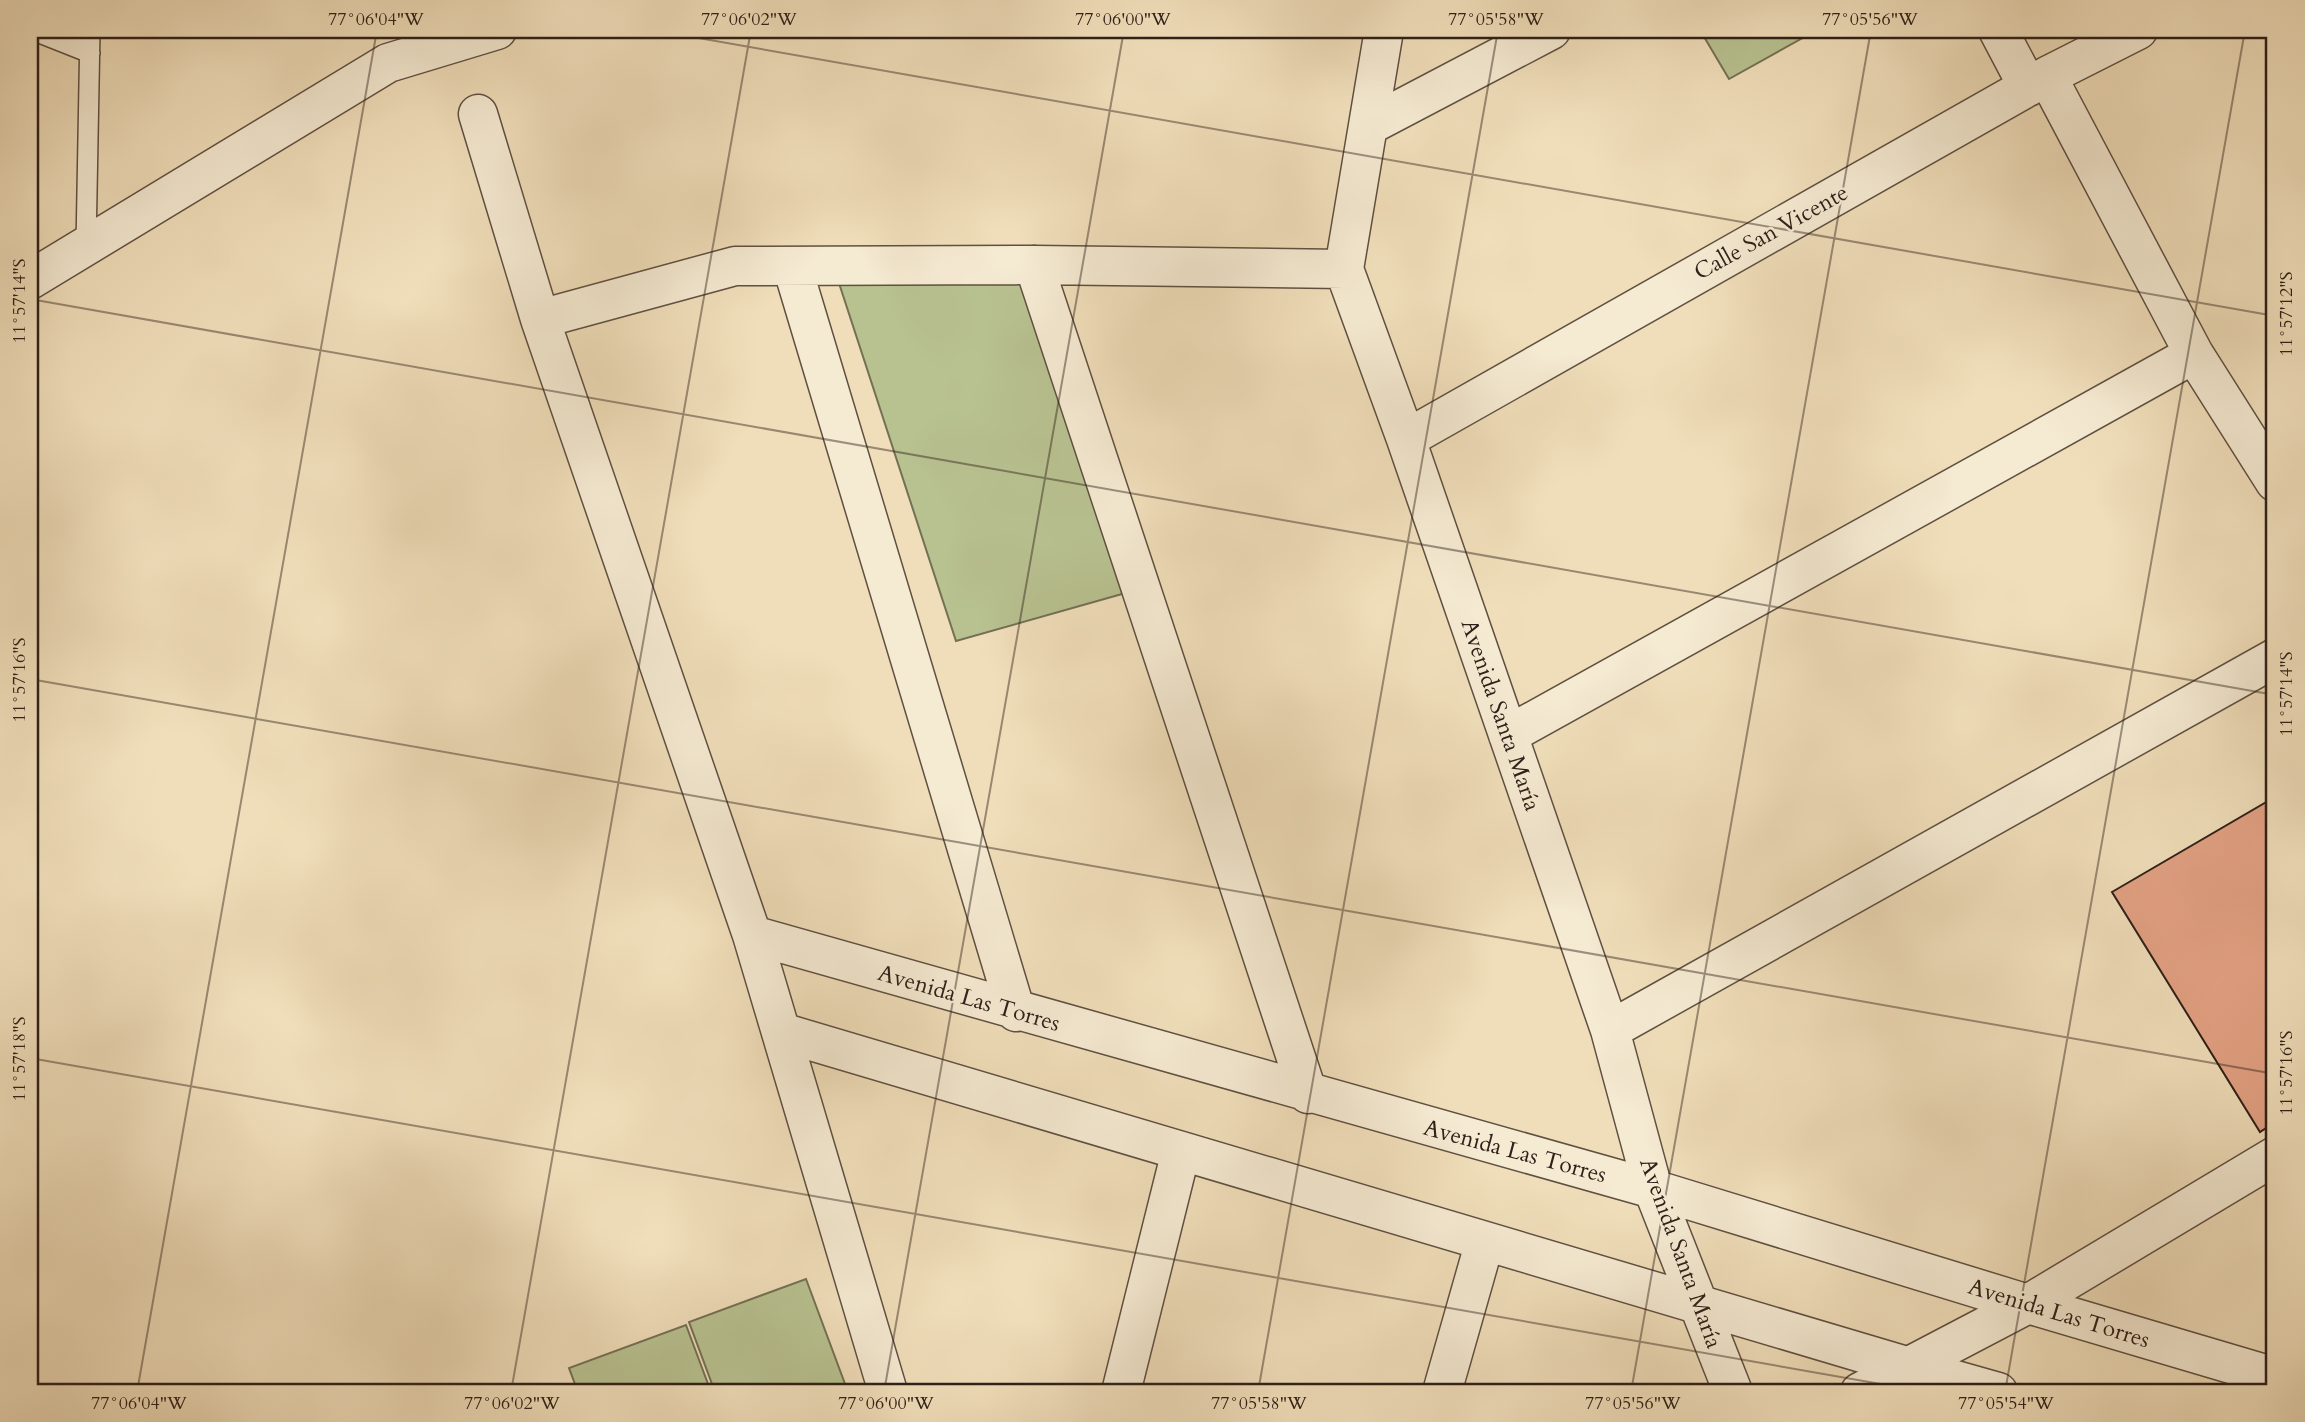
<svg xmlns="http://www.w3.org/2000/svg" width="2305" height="1422" viewBox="0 0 2305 1422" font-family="Cardo,serif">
  <rect width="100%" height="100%" fill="#f0deba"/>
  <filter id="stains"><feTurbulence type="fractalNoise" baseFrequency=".00286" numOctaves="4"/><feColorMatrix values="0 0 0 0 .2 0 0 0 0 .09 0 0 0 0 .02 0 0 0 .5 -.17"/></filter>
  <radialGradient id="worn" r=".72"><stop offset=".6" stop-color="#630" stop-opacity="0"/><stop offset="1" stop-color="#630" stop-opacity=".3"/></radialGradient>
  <path fill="#b8c190" stroke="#747054" stroke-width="2" d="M1700,30H1817L1729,79Z
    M837,277L1025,279L1129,592L956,641Z
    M806,1279L848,1392H715L689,1322Z
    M686,1325L711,1392H578L569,1368Z"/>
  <path fill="#e3a284" stroke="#2f2019" stroke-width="2" d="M2275,797V1122L2260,1132L2112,892Z"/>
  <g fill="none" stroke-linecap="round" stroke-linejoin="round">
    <defs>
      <path id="service" d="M32,30L90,53
        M86,246L90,30"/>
      <path id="minor" d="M1384,30L1344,269L1406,439L1610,1030L1653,1189L1733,1392
        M1998,30L2028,87
        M2047,76L2194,354L2275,482
        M478,114L540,319L752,935L888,1392
        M1370,125L1551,30
        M1034,265L1308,1094
        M792,266L1016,1012
        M30,280L388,63L497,30
        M540,319L735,266L1034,265L1344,269
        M1406,439L2047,76L2138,30
        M1508,735L2194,354
        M752,935L1653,1189L2028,1304
        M1610,1030L2275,658
        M781,1032L1906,1366
        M1121,1392L1181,1151
        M1442,1392L1485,1241"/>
      <path id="tertiary" d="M2028,1304L2275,1377
        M1906,1366L1998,1392
        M1860,1392L2028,1304L2275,1156"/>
    </defs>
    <use href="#service" stroke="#5f5041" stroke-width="22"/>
    <use href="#minor" stroke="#5f5041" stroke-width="41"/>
    <use href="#tertiary" stroke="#5f5041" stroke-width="41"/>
    <use href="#service" stroke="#f5ead2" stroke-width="19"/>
    <use href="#minor" stroke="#f5ead2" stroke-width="38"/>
    <use href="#tertiary" stroke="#f5ead2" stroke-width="38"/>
  </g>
  <path fill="none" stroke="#2f2019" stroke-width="2" stroke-opacity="0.45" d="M653,30L2275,316M30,299L2275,695M30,679L2275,1074M30,1058L1926,1392M137,1392L377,30M511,1392L751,30M884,1392L1124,30M1258,1392L1498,30M1631,1392L1871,30M2005,1392L2245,30"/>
  <g text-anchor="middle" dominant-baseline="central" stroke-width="5" stroke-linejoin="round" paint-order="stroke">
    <g font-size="23" fill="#2f2019" stroke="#f5ead2">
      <text transform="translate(1771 232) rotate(-29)">Calle San Vicente</text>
      <text transform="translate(1501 715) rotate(71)">Avenida Santa María</text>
      <text transform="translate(969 998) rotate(16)">Avenida Las Torres</text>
      <text transform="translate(1515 1151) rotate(15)">Avenida Las Torres</text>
      <text transform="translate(1681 1253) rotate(70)">Avenida Santa María</text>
      <text transform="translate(2059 1313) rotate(17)">Avenida Las Torres</text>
    </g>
  </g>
  <rect width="2305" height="1422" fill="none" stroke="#f0deba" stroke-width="77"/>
  <rect x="38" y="38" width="2228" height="1346" fill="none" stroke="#2f2019" stroke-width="2.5"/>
  <g font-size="18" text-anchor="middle" fill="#2f2019">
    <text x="376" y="25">77°06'04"W</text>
    <text x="749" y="25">77°06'02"W</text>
    <text x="1123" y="25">77°06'00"W</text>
    <text x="1496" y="25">77°05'58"W</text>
    <text x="1870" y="25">77°05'56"W</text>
    <text transform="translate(19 301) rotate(-90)" y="6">11°57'14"S</text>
    <text transform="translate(2286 314) rotate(-90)" y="6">11°57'12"S</text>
    <text transform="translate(19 680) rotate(-90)" y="6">11°57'16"S</text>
    <text transform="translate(2286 694) rotate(-90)" y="6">11°57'14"S</text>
    <text transform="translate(19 1059) rotate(-90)" y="6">11°57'18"S</text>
    <text transform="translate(2286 1073) rotate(-90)" y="6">11°57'16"S</text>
    <text x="139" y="1409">77°06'04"W</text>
    <text x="512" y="1409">77°06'02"W</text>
    <text x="886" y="1409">77°06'00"W</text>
    <text x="1259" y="1409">77°05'58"W</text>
    <text x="1633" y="1409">77°05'56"W</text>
    <text x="2006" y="1409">77°05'54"W</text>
  </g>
  <rect width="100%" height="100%" filter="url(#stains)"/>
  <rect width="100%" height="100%" fill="url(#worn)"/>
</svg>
